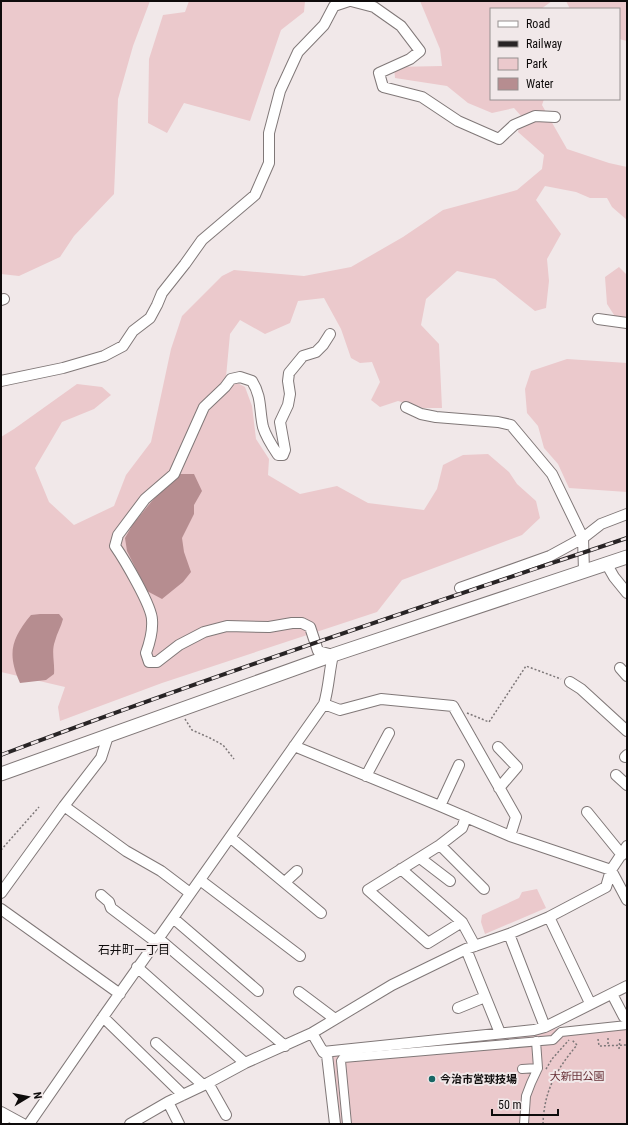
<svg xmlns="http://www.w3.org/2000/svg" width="628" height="1125" viewBox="0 0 628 1125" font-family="'Roboto Condensed','Noto Sans JP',sans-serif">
  <rect width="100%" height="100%" fill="#f1e8e9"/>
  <path fill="#ebc9cc" d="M1,1H150L133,46L118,99L114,194L74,236L60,257L19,276L1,274Z
    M189,1H305L304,12L281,30L250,121L184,103L167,133L148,123L149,59L163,15L185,12Z
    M420,1H552L541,9H491V99H544L542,105L567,149L609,163L627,167V220L612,207L607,198H590L576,192L545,186L536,200L561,234L547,259L549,281L546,308L535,311L495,279L457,271L426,299L421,325L439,344L442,408H423L398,401L380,407L371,400L380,382L372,362L360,363L351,358L341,329L324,298L298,301L290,323L265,334L240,320L230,334L226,377L245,387L252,406L256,439L269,459L268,475L300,494L337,486L368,503L424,510L437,489L443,465L463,455L488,454L509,472L517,484L536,501L540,518L522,535L402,580L377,612L162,683L60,721L58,707L65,687L1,672V437L14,429L77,384L102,387L111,395L94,409L62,422L35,468L49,502L74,525L114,506L126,475L151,442L171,349L182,316L222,276L234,270L304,276L351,267L403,237L443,210L517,190L542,169L544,155L518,132L522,117L514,108L492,113L468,103L447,86L395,78L394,67L442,66L440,49Z
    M566,1H627V41L619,39V9H570Z
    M619,267L627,275V321L616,318L607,304L605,277Z
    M567,359L627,363V492L569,488L558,464L544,448L538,426L527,413L525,389L531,371Z
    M537,889L546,908L485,934L481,922L482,915L519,898L522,892Z
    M627,1021V1124H339L331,1053Z"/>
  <path fill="#b68d90" d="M178,474H194L202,491L194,505V514L182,538L184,552L191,572L183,582L162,599L147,591L127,551L125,538L133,524L152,501Z
    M40,614H59L63,619C61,627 57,633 55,641C51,651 55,663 54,674L46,680L20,683C7,654 11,639 31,615Z"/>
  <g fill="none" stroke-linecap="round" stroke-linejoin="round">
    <path stroke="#b68d90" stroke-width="16" d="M1,1118L12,1124"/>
    <defs>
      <path id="pedestrian" d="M522,1069L538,1068
        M347,1124L341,1061L343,1058L553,1040L561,1032L627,1025
        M524,1124L526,1096L531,1083L538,1068L536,1041"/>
      <path id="minor" d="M351,1L374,7L401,26L420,51L410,59L379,73L383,87L422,97L458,121L499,139L514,125L535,116L555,117
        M1,300L4,299
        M598,319L627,323
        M1,381L63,368L104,356L123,346L133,331L150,318L157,305L162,293L185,264L202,240L255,195L269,163V133L280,91L298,52L324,25L334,6L349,1
        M406,407L421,414L436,417L498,422L511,425L552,474L583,538L584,571
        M606,563L614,577L627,593
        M460,588L550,556L583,538L601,524L627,514
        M620,668L627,676
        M570,682L581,689L627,731
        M324,704L340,710L381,699L453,706L516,817L510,836
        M294,746L440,806L510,836L611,870L627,900
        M498,747L517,767L499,788
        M625,757L627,755
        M616,775L627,785
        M366,776L389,733
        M64,806L126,851L161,871L190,893
        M440,806L459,765
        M587,812L622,855
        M231,838L321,913
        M440,845L484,889
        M420,858L450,881
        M401,869L462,922L475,946
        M200,880L300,956
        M285,882L297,871
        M1,893L64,806L101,758L108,736
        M101,895L109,902L111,908L156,942
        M1,909L120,994
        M549,917L590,1003
        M173,918L258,991
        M462,922L428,943L368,890L440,845L462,828L466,817
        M509,934L545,1027
        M158,938L285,1046
        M466,949L500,1033
        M137,967L245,1063
        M299,992L335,1019
        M612,994L624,1017
        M458,1008L485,997
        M103,1017L183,1095
        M312,1033L323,1052L327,1055L335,1124
        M156,1043L203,1085
        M323,1052L534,1030L545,1027L627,986
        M208,1083L226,1115
        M168,1102L179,1124
        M1,1112L23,1124
        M1,1122L4,1124
        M29,1124L103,1017L324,704C329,687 329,672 333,655L318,651L310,627L302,623H292L269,627L227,626L204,632L179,645L157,662H149L146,653C150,642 153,632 152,620C152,606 124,559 115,546L118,535L145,499L174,474L204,407L225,387L231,379L240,377L252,381C262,397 259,409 263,427C266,437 272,446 278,455H283L285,450L280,422L288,405L290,394L288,381L289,373L303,356L316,352L323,345L330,334
        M130,1124L168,1102L208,1083L245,1063L312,1033L392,985L466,949L509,934L549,917L606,887L611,870L627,846"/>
      <path id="tertiary" d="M1,774L333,655L627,557"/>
    </defs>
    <use href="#pedestrian" stroke="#807878" stroke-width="10"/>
    <use href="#minor" stroke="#807878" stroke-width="12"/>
    <use href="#tertiary" stroke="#807878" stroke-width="15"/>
    <path stroke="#7d7778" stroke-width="1.5" stroke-dasharray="2 2" stroke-linecap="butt" d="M467,713L489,722L526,666L561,679
      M185,719L192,730L210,738L223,745L234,759
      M1,850L39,807
      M608,1038V1044
      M598,1039L599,1046L627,1045
      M619,1049L620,1038
      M546,1069L552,1059L569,1040
      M543,1124C544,1091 556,1070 577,1045L572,1040"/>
    <use href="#pedestrian" stroke="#fff" stroke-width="8"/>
    <use href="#minor" stroke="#fff" stroke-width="10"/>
    <use href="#tertiary" stroke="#fff" stroke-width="13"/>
    <defs>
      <path id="rail" d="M1,755C208,677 418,608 627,538"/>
    </defs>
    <use href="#rail" stroke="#282425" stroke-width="4"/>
    <use href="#rail" stroke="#f1e8e9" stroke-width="2.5" stroke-dasharray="8" stroke-linecap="butt"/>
  </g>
  <circle fill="#186665" stroke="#f1e8e9" stroke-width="1.5" cx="432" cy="1079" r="4"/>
  <g text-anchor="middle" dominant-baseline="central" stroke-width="4" stroke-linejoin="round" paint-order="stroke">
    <g font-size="11" fill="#672f36" stroke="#f1e8e9">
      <text x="577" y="1076">大新田公園</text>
    </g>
    <g font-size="11" font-weight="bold" fill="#0e0b0b" stroke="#f1e8e9" text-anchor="start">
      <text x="440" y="1079">今治市営球技場</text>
    </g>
    <g font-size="12" fill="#0e0b0b" stroke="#f1e8e9">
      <text x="134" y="950">石井町一丁目</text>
    </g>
  </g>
  <rect width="628" height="1125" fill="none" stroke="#0e0b0b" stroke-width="4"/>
  <rect x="490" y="8" width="130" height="92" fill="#f1e8e9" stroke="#969090"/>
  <rect x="498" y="21" width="20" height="6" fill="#ffffff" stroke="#969090"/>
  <text x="526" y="28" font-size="12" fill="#0e0b0b">Road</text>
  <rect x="498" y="41" width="20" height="6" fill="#282425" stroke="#969090"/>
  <text x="526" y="48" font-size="12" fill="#0e0b0b">Railway</text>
  <rect x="498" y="58" width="20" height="12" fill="#ebc9cc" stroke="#969090"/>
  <text x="526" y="68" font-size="12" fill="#0e0b0b">Park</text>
  <rect x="498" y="78" width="20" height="12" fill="#b68d90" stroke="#969090"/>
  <text x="526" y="88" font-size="12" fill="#0e0b0b">Water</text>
  <g transform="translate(28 1097) rotate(80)" stroke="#f1e8e9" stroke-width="3" paint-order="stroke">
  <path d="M0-3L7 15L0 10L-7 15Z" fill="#0e0b0b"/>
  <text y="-6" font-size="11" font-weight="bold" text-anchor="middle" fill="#0e0b0b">N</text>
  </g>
  <path d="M492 1109v6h66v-6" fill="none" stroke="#0e0b0b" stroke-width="2"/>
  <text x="498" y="1109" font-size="12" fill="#0e0b0b" stroke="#f1e8e9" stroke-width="3" paint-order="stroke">50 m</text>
</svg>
